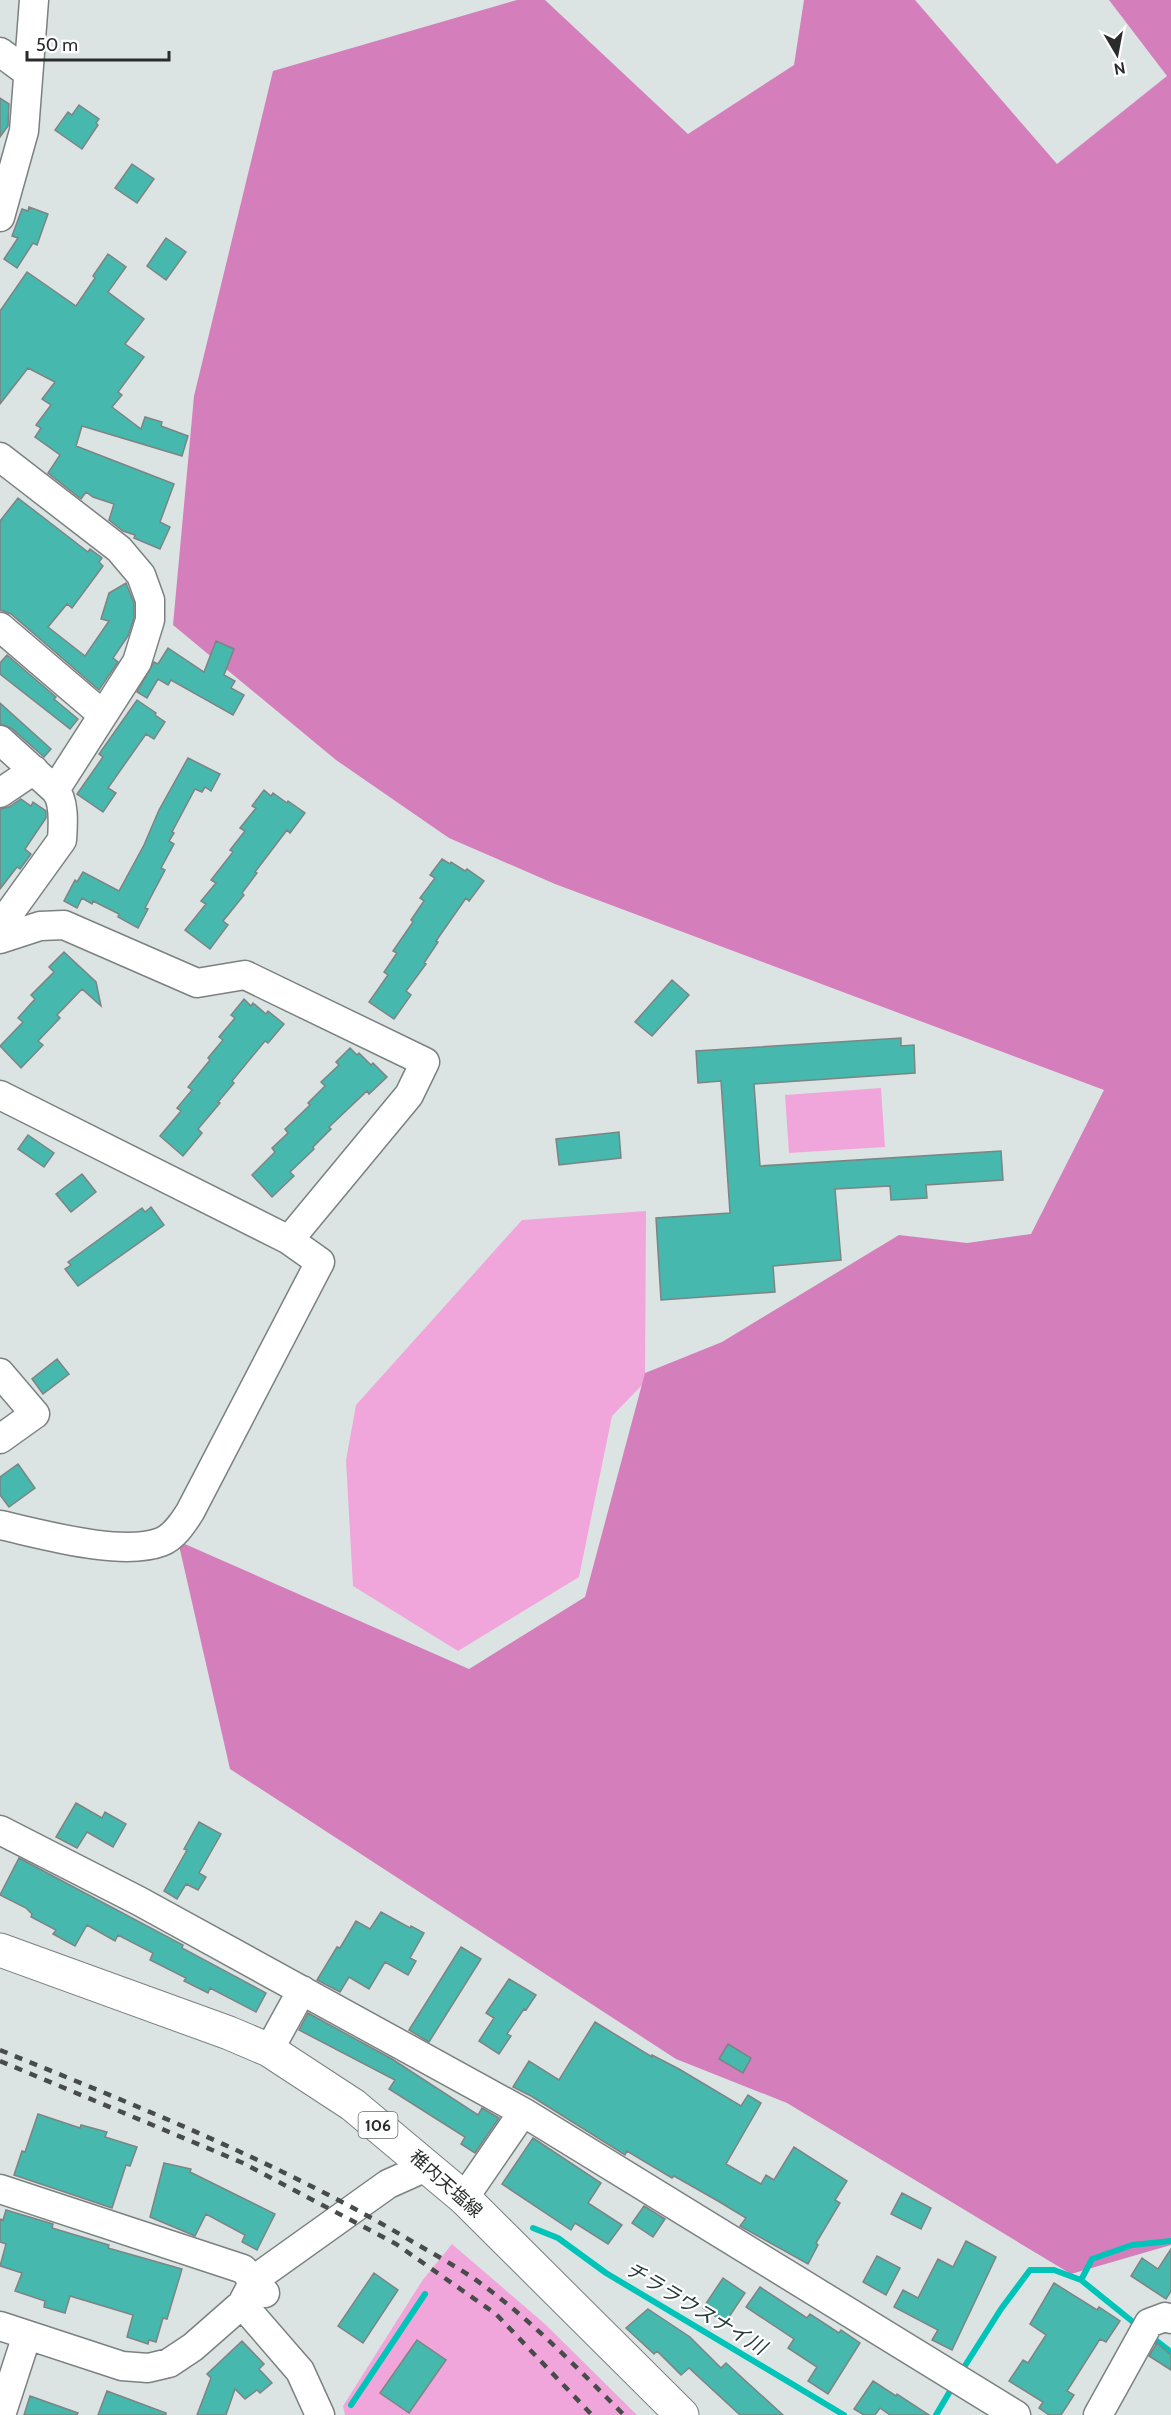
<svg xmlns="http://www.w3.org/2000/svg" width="1171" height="2415" viewBox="0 0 1171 2415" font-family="Cabin,'Noto Sans JP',sans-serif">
  <rect width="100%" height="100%" fill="#dce4e3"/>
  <path fill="#f1a6db" d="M881,1088L885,1147L789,1153L785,1095Z
    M646,1211L645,1382L612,1416L579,1577L458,1651L353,1586L346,1460L356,1405L522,1220Z
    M452,2244L545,2324L637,2415H345L343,2406L422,2281Z"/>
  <path fill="#d47fbb" d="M517,0H545L688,134L794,65L804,0H915L1057,164L1167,76L1109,0H1171V2245L1071,2274L787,2103L676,2059L230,1769L178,1541L469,1669L585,1597L645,1373L722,1342L899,1235L967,1243L1031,1234L1104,1090L555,884L449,838L336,760L173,625L194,396L273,71Z"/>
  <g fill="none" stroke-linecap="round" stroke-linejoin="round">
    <path stroke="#00c4b8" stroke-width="6" d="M533,2228L558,2238L606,2273L844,2415
      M1081,2280L1138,2326
      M1150,2336L1171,2352
      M961,2372L1001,2309L1030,2270H1054L1081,2280L1092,2259L1132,2245L1171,2241
      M351,2405L425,2294
      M936,2415L953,2386"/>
  </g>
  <path fill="#46b8ae" stroke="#7d8483" stroke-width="1.5" d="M0,98L9,104L8,126L0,137Z
    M79,105L99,119L96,123L98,125L82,149L55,130L68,112L72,115Z
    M132,164L154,179L137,203L115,188Z
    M29,207L48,214L37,245L33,243L17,268L4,259L18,238L12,236L22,209L28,211Z
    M166,238L186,252L166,280L147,266Z
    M108,254L126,267L108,292L144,319L125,344L144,357L118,392L122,395L112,407L141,429L145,417L162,422L161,426L188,436L182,456L82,426L76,446L174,484L160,522L170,527L160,549L134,538L135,535L123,531L109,520L114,504L93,497L86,492L81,499L48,473L60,455L35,437L41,428L36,425L51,405L42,399L55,382L28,368L0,404V311L27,272L76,306L95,278L93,276Z
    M18,498L88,552L90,549L102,558L99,562L103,566L72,608L67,604L48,627L85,656L109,621L101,619L109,593L126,583L134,603V618L128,636L113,658L118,662L99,690L11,614L0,610V521Z
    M216,641L234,649L224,675L235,681L231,688L244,695L233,715L171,680L168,685L158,679L147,698L137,692L154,662L158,664L168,648L204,672Z
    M7,655L56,697L54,699L78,719L70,729L0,674V663Z
    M137,700L156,713L155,715L165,722L154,739L146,734L108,788L116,793L103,812L77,794L103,757L99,754Z
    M0,703L51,749L44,757L11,728L0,724Z
    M188,758L220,774L211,791L205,787L202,792L195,789L172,832L174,833L169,841L174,844L161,868L165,870L145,908L148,909L138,928L118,917L119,914L93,901L92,904L82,898L77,908L64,901L75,880L77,882L83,872L119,891L144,845L159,810Z
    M264,790L271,796L273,793L287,803L288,801L305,813L290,833L287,830L255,872L257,873L242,893L244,895L223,921L228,925L210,949L185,930L206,904L201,901L216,883L211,880L233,852L230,850L245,831L240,828L256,808L252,806Z
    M21,799L31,806L33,802L46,811V818L25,849L31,854L20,869L17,867L0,889V809L9,807Z
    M442,859L450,864L451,862L465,871L467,869L484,881L469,901L466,898L436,941L438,942L424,963L426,964L406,991L411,995L394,1019L369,1002L388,975L384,972L397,953L393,951L413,922L411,920L424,901L420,898L435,878L430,875Z
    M64,952L96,982L101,1006L82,989L57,1015L60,1018L38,1041L43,1045L21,1068L0,1046L23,1022L18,1018L35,999L31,995L54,972L49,967Z
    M672,980L689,995L652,1036L635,1022Z
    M244,999L251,1006L253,1003L266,1014L268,1011L284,1024L268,1043L265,1041L232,1081L234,1083L218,1102L220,1103L198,1129L202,1133L183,1156L160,1136L181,1111L177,1108L192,1090L188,1087L210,1060L208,1058L223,1040L219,1037L235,1018L231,1015Z
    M901,1038V1046L914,1045L915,1073L754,1084L760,1166L1001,1151L1003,1180L926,1185L927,1198L891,1200L890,1186L835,1189L841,1260L773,1266L775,1292L661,1300L656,1218L730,1213L721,1081L698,1083L696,1051Z
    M350,1048L357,1055L359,1053L371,1065L373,1063L387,1077L369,1094L367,1091L329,1127L331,1129L313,1147L314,1149L290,1172L294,1176L272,1197L252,1175L275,1152L272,1148L288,1133L285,1129L310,1105L308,1103L325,1086L321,1082L339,1065L336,1062Z
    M619,1132L621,1158L559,1165L556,1139Z
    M28,1135L54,1153L44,1167L18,1149Z
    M82,1174L96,1192L71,1212L56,1194Z
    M151,1207L164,1225L78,1286L65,1269L71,1265L68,1262L142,1208L145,1212Z
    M57,1359L69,1374L43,1394L32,1379Z
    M18,1464L35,1488L9,1507L0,1495V1477Z
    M76,1803L102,1818L105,1812L126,1824L113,1847L87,1832L77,1848L56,1837Z
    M199,1822L221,1834L199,1873L206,1877L198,1890L186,1884L177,1899L164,1891L187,1850L184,1849Z
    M19,1858L183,1945L182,1948L266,1993L256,2012L210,1988L208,1993L184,1981L186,1978L150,1960L153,1953L118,1935L115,1941L87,1925L75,1946L53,1934L56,1930L31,1917L32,1914L26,1908L0,1895Z
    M381,1912L410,1928L411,1926L424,1933L410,1958L416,1961L408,1975L385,1962L369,1989L349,1977L340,1992L317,1980L337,1947L340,1948L356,1921L370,1929Z
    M461,1947L481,1959L429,2042L409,2030Z
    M509,1979L536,1995L526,2010L524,2009L507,2034L511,2036L499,2054L479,2041L494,2018L486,2013Z
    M308,2013L392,2059L478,2115L482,2108L499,2118L475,2153L461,2144L465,2137L389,2089L395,2080L299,2030Z
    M595,2022L652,2057V2055L679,2069L741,2106L748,2095L761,2103L726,2164L761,2184L766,2175L774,2180L794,2147L847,2181L835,2200L840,2203L816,2243L818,2245L808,2264L740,2226L746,2218L718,2201L674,2176L672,2178L627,2151L625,2155L531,2096L513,2087L529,2061L559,2080Z
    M728,2044L751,2058L743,2073L719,2059Z
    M38,2114L80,2128L81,2125L107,2132L105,2137L137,2147L130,2166L126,2165L112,2208L14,2175L22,2151L25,2152Z
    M533,2138L601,2183L588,2203L622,2225L608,2244L575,2223L571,2230L502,2184Z
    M164,2163L191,2169L190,2172L275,2214L257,2250L242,2242L245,2235L206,2214L195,2236L150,2217Z
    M902,2193L931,2208L921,2229L891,2214Z
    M644,2206L665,2219L653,2237L632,2223Z
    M6,2210L53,2224L52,2228L109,2245L108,2248L182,2269L167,2319L163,2318L156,2342L149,2340L148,2344L127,2337L133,2315L70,2296L65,2313L44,2307L45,2301L15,2291L22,2273L0,2266L6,2244L0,2242V2219L3,2220Z
    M966,2241L996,2257L952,2350L932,2340L938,2330L894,2307L903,2290L918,2298L938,2259L953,2267Z
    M1171,2249V2291L1166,2299L1131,2276L1142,2258L1158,2269Z
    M877,2256L900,2268L886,2295L863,2282Z
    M374,2273L398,2290L363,2343L338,2326Z
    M723,2278L745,2293L725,2323L703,2308Z
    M1054,2283L1097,2310L1099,2307L1120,2321L1106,2342L1100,2339L1067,2391L1074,2395L1061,2415H1049L1039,2408L1043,2402L1009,2381L1023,2360L1028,2363L1046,2335L1030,2324Z
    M760,2287L807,2318L810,2314L839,2333L841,2330L860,2343L828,2394L808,2381L817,2367L788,2348L794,2339L746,2307Z
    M648,2309L690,2337L721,2368L726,2363L783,2415H740L689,2368L681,2375L657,2351L654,2354L626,2328Z
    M417,2340L446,2360L409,2413L380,2393Z
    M242,2341L264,2364L259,2369L272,2383L260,2393L257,2390L245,2399L235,2389L226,2415H197L211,2378L207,2374Z
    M1157,2343L1171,2355V2370L1149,2356Z
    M873,2381L896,2396L897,2394L929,2415H890L880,2408L875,2415H864L854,2409Z
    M107,2391L166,2413V2415H98Z
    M30,2396L78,2413L77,2415H24Z"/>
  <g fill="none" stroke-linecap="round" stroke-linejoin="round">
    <defs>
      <path id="minor" d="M0,52L27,72
        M0,217L24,131L34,0
        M0,457L119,549L141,575L150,600V620L137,662L55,790C65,801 63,825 62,840L0,926
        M0,627L103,715
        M0,740L55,790
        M0,793L34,770
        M0,939L40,926L64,925L197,983L245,975L425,1062L409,1095L289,1240
        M0,1095L289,1240L320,1262L190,1512C183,1523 174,1537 161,1542C121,1557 42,1534 0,1525
        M0,1373L35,1414L0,1439
        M0,1830L139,1901L523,2112L1016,2415
        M269,2050L302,1990
        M0,2189L243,2269L265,2293
        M464,2198L523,2112
        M242,2304L300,2371L320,2415
        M0,2326L122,2366L148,2368L169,2363L193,2347L242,2304L255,2279L388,2184L426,2167
        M1,2415L27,2335
        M1098,2415L1149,2323L1165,2317L1171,2319"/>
      <path id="major" d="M0,1950L229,2033L269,2050L353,2105L464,2198L682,2415"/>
    </defs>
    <use href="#minor" stroke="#7b8180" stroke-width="31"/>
    <use href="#major" stroke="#7b8180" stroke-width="35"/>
    <use href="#minor" stroke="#fff" stroke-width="28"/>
    <use href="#major" stroke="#fff" stroke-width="33"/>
    <path stroke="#474b4a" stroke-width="4.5" stroke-dasharray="8 8" stroke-linecap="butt" d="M0,2050C137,2106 275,2161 403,2236C426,2250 451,2263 473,2278C529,2317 576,2367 624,2415
      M0,2061L243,2163L396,2244L496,2314L592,2415"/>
  </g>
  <g text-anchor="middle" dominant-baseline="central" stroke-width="4.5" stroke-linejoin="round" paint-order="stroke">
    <rect fill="#fff" stroke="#696b6b" stroke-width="1.5" x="358.5" y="2112" width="39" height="26" rx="4.5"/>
    <g font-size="16" font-weight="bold" fill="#292c2b">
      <text x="378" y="2125">106</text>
    </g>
    <g font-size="18" fill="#292c2b" stroke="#fff">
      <text transform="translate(446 2184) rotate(42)">稚内天塩線</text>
    </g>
    <g font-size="20" font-style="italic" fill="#233c3a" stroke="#fff">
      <text transform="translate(696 2308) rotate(31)">チララウスナイ川</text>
    </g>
  </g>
  <g transform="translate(1117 54) rotate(170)" stroke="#ffffff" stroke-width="4.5" paint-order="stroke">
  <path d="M0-4.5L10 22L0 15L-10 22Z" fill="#292c2b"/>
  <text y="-9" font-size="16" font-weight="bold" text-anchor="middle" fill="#292c2b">N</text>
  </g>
  <path d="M27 51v9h142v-9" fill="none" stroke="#292c2b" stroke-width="3"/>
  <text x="36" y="51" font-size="18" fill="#292c2b" stroke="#ffffff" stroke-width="4.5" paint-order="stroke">50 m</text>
</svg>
